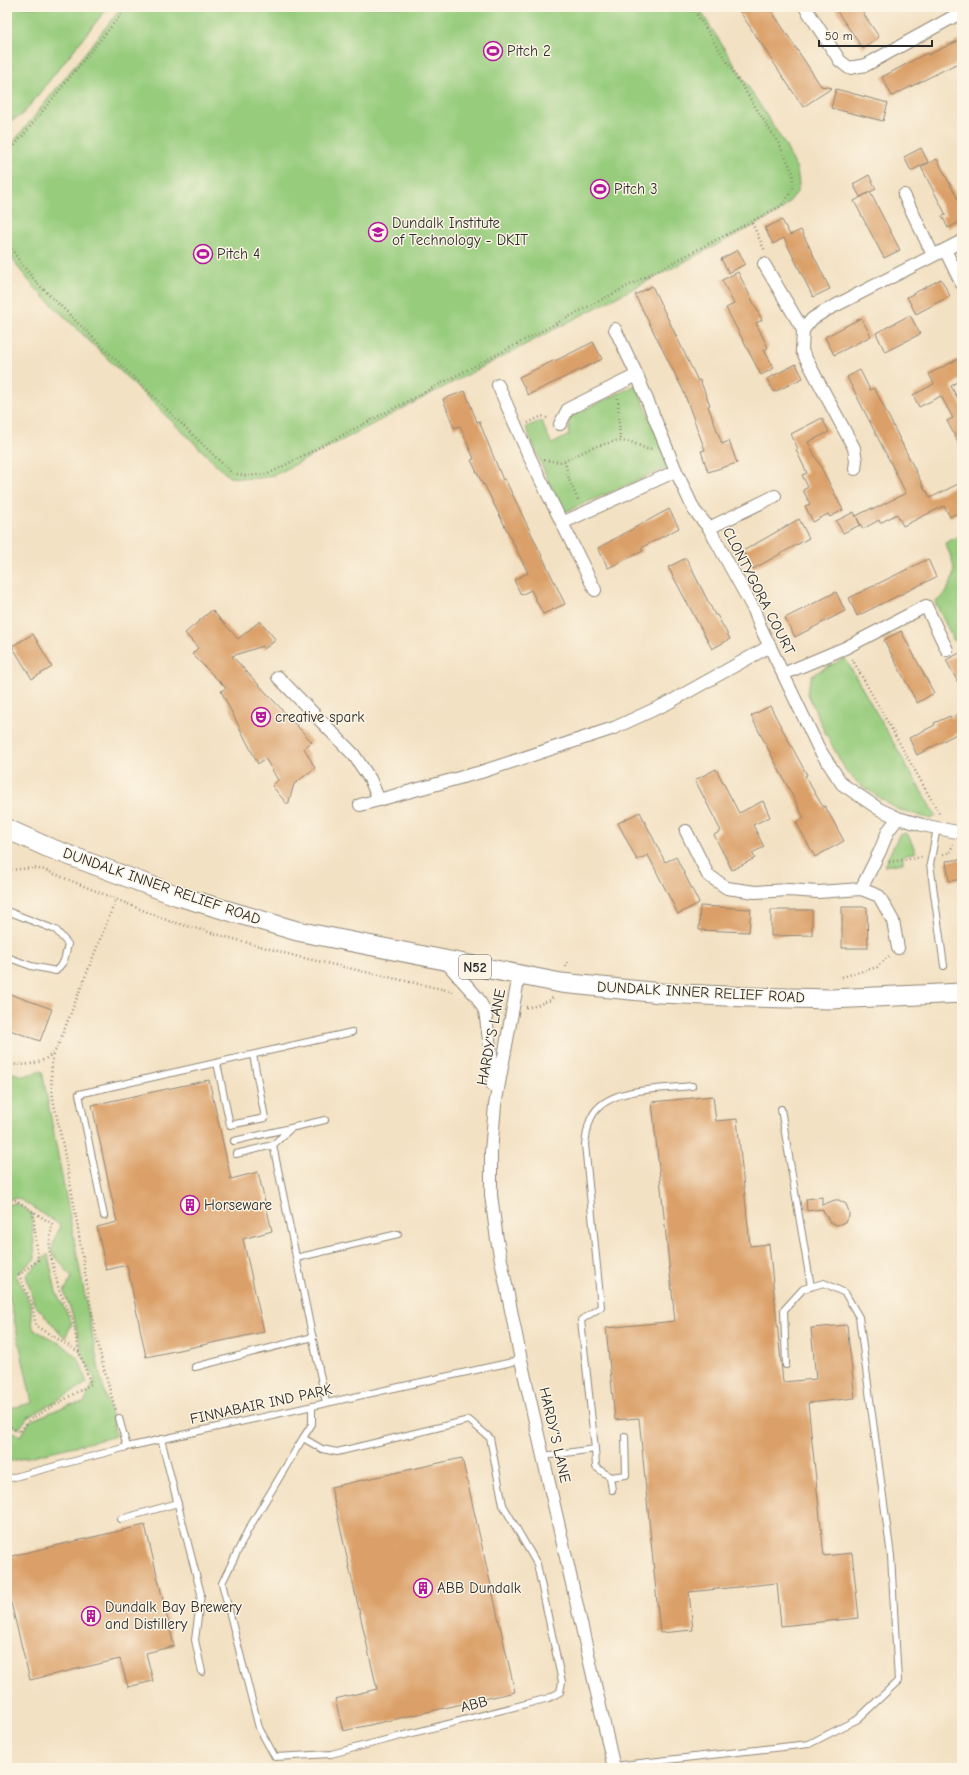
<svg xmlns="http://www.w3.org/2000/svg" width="969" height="1775" viewBox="0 0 969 1775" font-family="'Comic Neue',sans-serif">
  <rect width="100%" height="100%" fill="#fcf5e5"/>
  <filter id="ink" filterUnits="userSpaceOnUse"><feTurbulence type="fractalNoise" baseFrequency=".025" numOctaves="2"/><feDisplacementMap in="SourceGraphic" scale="8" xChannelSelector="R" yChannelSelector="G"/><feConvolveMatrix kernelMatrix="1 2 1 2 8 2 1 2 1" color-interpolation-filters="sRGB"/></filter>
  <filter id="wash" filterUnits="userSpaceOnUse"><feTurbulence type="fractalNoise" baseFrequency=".012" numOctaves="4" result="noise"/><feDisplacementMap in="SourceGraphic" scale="16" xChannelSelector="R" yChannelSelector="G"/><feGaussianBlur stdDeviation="0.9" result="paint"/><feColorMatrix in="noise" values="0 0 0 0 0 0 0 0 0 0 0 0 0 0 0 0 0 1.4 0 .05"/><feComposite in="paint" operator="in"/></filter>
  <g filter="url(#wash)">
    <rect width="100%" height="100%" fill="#f3e1c3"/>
    <path fill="#97cc7d" stroke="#617c54" d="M7,7H108L22,115L7,123Z
      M122,7H698L784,143L797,169L799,184L797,192L785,207L778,213L279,473C263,480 246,479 229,477L35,288L20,270L7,250V150Z
      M636,385L671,466L565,512L551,487L526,427L541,421L552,444L569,435V418L575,414Z
      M962,535V637L954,641L935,602C947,595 956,577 953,564C952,557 947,549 945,543Z
      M845,658L932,810L936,816L931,819L897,809L859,784L846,771L823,729L807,692L812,675Z
      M907,833L916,852L903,856V863L884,866L899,835Z
      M7,1071L23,1076L42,1071L100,1375L114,1426L115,1435L113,1437L7,1462V1428L21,1436L30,1421L68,1405L84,1403L95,1379L83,1356L74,1319L64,1292L72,1277L51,1251L60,1225L18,1198L7,1200Z
      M16,1203L32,1214L35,1259L16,1275L31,1305L33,1329L63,1345L79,1359L87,1383L27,1418L19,1429L7,1423V1409L32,1403L7,1286V1205Z
      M48,1254L56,1292L72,1323L65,1338L34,1304L26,1275Z"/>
    <g id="blocks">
      <path fill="#dba069" d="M747,7H769L821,86L832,88L803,107L740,12Z
        M834,7H859L879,37L863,49Z
        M962,39V61L892,96L882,77L927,53L928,55Z
        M836,89L888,103L883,121L831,108Z
        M921,148L928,162L911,171L904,157Z
        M937,159L962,207V221L948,228L942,216L946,215L921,167Z
        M869,175L876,189L860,197L853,184Z
        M870,192L900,250L884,258L854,201Z
        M782,220L790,235L801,230L830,289L813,297L784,238L773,244L765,228Z
        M738,250L745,264L729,273L721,259Z
        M738,272L762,320L756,323L768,348L764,350L774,368L761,375L726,308L734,304L722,280Z
        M941,279L950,296L916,314L907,297Z
        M652,286L698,381L700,380L710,405L708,406L722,444L729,441L737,463L708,472L701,451L705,450L683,390L635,295Z
        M910,315L920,334L885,352L876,333Z
        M861,318L871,336L834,355L825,337Z
        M593,342L602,359L528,395L519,377L555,360V361Z
        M962,357V378L951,386L962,407V450L947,421L953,418L941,396L919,407L913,395L934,384L929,374Z
        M796,364L803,378L774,392L767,379Z
        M860,370L870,390L874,388L880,399L926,492L927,491L930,498L962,482V511L950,517L944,506L903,526L897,514L880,523L879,520L863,529L856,516L872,508V510L906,493L847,377Z
        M465,391L477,422L479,421L503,480L505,479L565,604L543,614L531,590L521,595L514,580L528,573L484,484L483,485L471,460L474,459L460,426L454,428L443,399Z
        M822,418L829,432L808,442L843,510L830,517L828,514L813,522L805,506L810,504L803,490L808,487L802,475L807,473L796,450L798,449L791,434Z
        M669,509L679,528L641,548L643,551L608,568L598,548Z
        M854,512L860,525L843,533L836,521Z
        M799,519L809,538L753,569L743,551Z
        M686,558L715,615H717L730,639L712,649L668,567Z
        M928,559L936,577L857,616L849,598Z
        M836,592L845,611L795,637L785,618Z
        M212,610L238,639L260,621L276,640L264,649L263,646L232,656L312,742L304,748L315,768L294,784L288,805L272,786L278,780L265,758L258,764L221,691L226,688L192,654L198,648L185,633Z
        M901,631L934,693L917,703L884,640Z
        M33,634L52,667L32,679L12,646Z
        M962,652V690L946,660Z
        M770,706L807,775L805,776L823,807L825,806L844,841L815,857L796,822L804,818L751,716Z
        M962,712V731L917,755L909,738L935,725L934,723L950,716L951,718Z
        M716,769L739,813L763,801L770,817L753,825L764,847L752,853L755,858L732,870L714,835L721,831L695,780Z
        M640,812L665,862L676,857L699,903L678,914L648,855L637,860L618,823Z
        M962,859V879L949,881L946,861Z
        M700,906L751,909L749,932L699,930Z
        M842,907H867L868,948H842Z
        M771,910H812V935L771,936Z
        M7,993L52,1009L40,1041L7,1029Z
        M209,1080L231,1179L258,1172L272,1231L243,1239L264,1332L146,1357L127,1265L106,1270L97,1227L117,1222L92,1105Z
        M713,1096L716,1121L737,1119L750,1246L769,1244L783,1382L816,1379L811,1328L847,1325L855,1398L808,1403L824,1556L852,1553L859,1618L781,1626L777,1583L689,1592L693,1630L660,1633L639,1418L615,1420L606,1328L675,1321L652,1102Z
        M822,1197V1205L835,1200H839L846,1204L849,1212V1216L845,1222L837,1225L830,1222L822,1209L807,1211L806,1199Z
        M462,1458L515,1692L343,1731L335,1699L377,1689L331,1487Z
        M145,1525L174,1646L146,1653L153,1681L128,1687L120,1659L30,1680L7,1587V1557Z"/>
    </g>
  </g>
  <g filter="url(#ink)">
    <use href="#blocks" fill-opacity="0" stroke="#8f8677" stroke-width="1"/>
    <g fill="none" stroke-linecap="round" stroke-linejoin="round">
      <defs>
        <path id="service" d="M937,828L930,864L944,966
          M7,911L56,930L68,944L64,961L56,971L31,966L7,957
          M217,1063L230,1125L265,1118L253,1055
          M781,1109L811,1287
          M234,1141L325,1120
          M273,1145L326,1403
          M236,1154L273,1145L290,1129
          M104,1216L79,1094L352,1032
          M296,1258L398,1234
          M195,1367L313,1337
          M119,1418L127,1447
          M303,1438L322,1449L337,1452L469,1420L490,1438L503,1505L537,1564L562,1682L560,1692L549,1698L331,1754L275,1757L259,1728L222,1583L248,1530L303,1438L312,1424V1406
          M161,1439L201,1594L195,1640L202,1672
          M595,1449L596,1467L610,1477L626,1475L625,1436
          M543,1456L595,1449L581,1320L601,1307L585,1144C587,1132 588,1119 597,1109C617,1087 664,1089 692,1086
          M610,1477L612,1490
          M7,1479L127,1447L521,1360
          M121,1519L178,1503
          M614,1766L809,1744L858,1719L898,1681L891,1556L859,1317L845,1293L824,1283L803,1289L784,1310L786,1365"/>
        <path id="minor" d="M805,7L840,61L849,68L866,65L962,12
          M904,195L933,255
          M945,250L962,284
          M764,264L803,330L802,351L854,448L856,461L855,469
          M615,329L637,375L676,471L694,510L709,528L754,610L760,626L819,749L842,784L879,809L898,818L922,825L957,832L962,831
          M803,330L812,319L823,312L962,241
          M498,385L530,458L595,590
          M560,424L568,409L637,375
          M562,523L676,471
          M709,528L775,496
          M783,674L845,648L926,606L947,650
          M278,677L354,755L370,779L379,800
          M360,805L481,772L614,728L668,703L770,646
          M686,831L708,875L727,888L755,892L788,890L818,892L861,889L880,851L888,831L898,818
          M861,889L879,896L893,921L898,948
          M445,961L477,997L485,1011L491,1054L493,1086
          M519,975L495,1105L491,1152V1195L497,1240L521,1360L614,1768"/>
        <path id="primary" d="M7,829L47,847L178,896L297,931L561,983L661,993L748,997L831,999L962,993"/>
      </defs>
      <use href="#service" stroke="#8f8677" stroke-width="8"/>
      <use href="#minor" stroke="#8f8677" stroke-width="14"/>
      <use href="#primary" stroke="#8f8677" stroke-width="21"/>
      <path stroke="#8f8677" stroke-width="2.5" stroke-dasharray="1 3" stroke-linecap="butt" d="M7,155L127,7
        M752,223L765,251
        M7,242L22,265L38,284L232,473L246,476L268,474L781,206L793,190V173L779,144L692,7
        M618,398L620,441
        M528,423L542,416L549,419
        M544,460L559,462L565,461L593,447L616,441L631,442L647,449L654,448
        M565,461L569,480L579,502
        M852,659L940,815
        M943,854L950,853L953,844
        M889,862L922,857
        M7,870L33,868L45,870L169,921L299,957L455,992
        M566,967L568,960
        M842,977L877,967L889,956
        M526,1007H532L551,1000L553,997
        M53,1055C48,1083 55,1109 61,1136C65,1155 68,1174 72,1193C85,1267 92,1337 116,1410
        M7,1063C23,1068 48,1063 57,1048L116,899
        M7,1202L16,1200L52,1224L49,1249L59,1290L73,1320L79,1352L91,1384L29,1420L20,1432L7,1425
        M33,1212L38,1260L19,1275L32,1304L36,1326L79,1352"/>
      <use href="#service" stroke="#fff" stroke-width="6"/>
      <use href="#minor" stroke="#fff" stroke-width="12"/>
      <use href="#primary" stroke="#fff" stroke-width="19"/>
    </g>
  </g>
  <defs>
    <symbol id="stadium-ring" viewBox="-11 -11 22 22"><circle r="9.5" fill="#fcf5e5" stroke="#b5179e" stroke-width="1.5"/><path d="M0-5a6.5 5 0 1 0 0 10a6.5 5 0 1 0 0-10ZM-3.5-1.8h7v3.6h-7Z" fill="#b5179e"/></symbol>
    <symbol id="university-ring" viewBox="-11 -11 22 22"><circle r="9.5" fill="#fcf5e5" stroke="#b5179e" stroke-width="1.5"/><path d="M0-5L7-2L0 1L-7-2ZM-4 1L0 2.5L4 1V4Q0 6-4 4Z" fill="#b5179e"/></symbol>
    <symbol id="theatre-ring" viewBox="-11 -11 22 22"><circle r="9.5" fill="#fcf5e5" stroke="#b5179e" stroke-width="1.5"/><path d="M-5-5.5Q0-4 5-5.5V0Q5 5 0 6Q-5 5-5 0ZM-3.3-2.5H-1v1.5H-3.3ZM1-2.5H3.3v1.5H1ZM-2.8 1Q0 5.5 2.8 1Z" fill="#b5179e"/></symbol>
    <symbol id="building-ring" viewBox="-11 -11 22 22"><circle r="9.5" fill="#fcf5e5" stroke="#b5179e" stroke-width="1.5"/><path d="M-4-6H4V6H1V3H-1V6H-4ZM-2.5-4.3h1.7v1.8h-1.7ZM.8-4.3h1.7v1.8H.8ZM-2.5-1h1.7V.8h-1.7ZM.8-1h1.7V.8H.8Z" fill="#b5179e"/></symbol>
  </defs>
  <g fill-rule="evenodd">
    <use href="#stadium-ring" x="482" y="40" width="22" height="22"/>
    <use href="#stadium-ring" x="589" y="178" width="22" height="22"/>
    <use href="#university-ring" x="367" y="221" width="22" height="22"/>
    <use href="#stadium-ring" x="192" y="243" width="22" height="22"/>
    <use href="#theatre-ring" x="250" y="706" width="22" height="22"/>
    <use href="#building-ring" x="179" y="1194" width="22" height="22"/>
    <use href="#building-ring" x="412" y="1577" width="22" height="22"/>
    <use href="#building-ring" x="80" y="1605" width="22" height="22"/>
  </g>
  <g text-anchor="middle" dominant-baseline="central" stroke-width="3" stroke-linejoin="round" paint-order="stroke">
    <rect fill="#fcf5e5" stroke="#6a6863" stroke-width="1" x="459" y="955" width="32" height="24" rx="3"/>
    <g font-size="14" font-weight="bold" fill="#2b2b2b">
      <text x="475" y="967">N52</text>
    </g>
    <g font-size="15" fill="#2b2b2b" stroke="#fcf5e5" text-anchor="start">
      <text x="507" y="51">Pitch 2</text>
      <text x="614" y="189">Pitch 3</text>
      <text x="392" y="223">Dundalk Institute<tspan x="392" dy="17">of Technology - DKIT</tspan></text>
      <text x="217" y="254">Pitch 4</text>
      <text x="275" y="717">creative spark</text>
      <text x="204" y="1205">Horseware</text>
      <text x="437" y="1588">ABB Dundalk</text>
      <text x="105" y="1607">Dundalk Bay Brewery<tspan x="105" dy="17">and Distillery</tspan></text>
    </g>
    <g font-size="15" fill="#2b2b2b" stroke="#fcf5e5">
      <text transform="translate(759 591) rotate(63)">CLONTYGORA COURT</text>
      <text transform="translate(162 886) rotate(19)">DUNDALK INNER RELIEF ROAD</text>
      <text transform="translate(701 992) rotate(3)">DUNDALK INNER RELIEF ROAD</text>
      <text transform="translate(491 1037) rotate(-79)">HARDY'S LANE</text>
      <text transform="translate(261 1404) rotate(-12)">FINNABAIR IND PARK</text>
      <text transform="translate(555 1435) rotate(77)">HARDY'S LANE</text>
      <text transform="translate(474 1704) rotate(-14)">ABB</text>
    </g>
  </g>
  <rect width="969" height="1775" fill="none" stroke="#fcf5e5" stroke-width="24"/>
  <path d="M819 40v6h113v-6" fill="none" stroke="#2b2b2b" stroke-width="2"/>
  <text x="825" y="40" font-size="12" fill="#2b2b2b" stroke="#fcf5e5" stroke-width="3" paint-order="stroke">50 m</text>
</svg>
